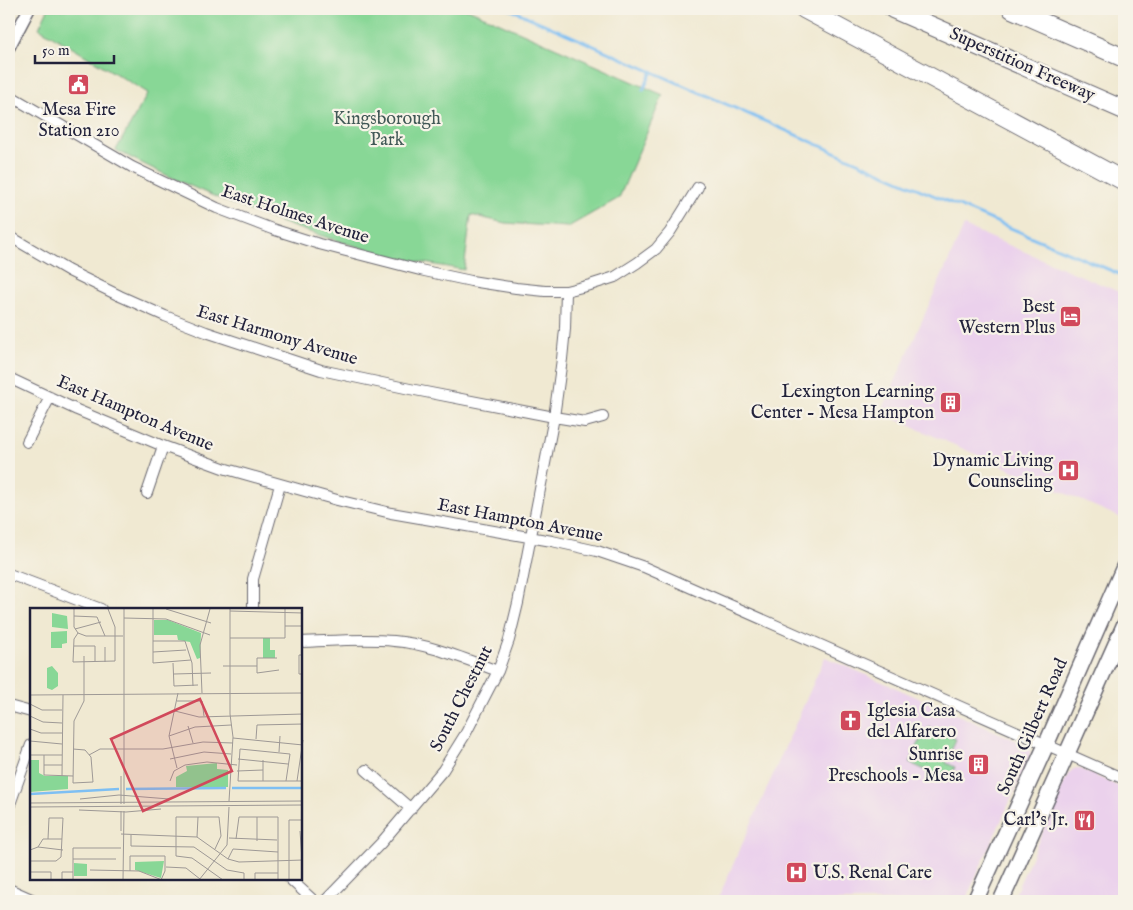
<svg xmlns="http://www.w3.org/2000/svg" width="1133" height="910" viewBox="0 0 1133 910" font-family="'IM FELL English',serif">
  <rect width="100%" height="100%" fill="#f7f3e8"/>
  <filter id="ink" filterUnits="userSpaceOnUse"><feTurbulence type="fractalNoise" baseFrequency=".02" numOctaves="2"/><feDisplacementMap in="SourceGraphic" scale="10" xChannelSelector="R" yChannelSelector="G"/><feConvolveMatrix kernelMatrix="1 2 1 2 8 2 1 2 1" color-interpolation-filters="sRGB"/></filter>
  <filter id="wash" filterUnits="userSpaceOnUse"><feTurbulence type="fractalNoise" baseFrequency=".0096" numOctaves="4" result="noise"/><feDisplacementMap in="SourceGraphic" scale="20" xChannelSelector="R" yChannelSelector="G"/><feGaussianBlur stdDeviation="1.12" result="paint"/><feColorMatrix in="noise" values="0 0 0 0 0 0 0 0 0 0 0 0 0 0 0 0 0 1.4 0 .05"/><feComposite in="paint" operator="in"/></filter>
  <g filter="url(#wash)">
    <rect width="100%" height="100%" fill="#f0e9d2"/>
    <path fill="#ebd1ec" d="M964,226L1124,294V519L881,413Z
      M825,657L1015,740L1027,746L1030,751V757L965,901H717Z
      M1076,768L1081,769L1124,789V901H1012L1068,774L1072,770Z"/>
    <path fill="#88d796" stroke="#557c68" d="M48,9H468L663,95L619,198L568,227L505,223L471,215L464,270C439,265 413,262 389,255C294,231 202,195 116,150L148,93L39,28Z
      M929,727L956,739L946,763L955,767L949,781L910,763L922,736L925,737Z"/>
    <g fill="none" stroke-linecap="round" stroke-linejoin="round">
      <path stroke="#7ebff3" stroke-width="3" d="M510,9L921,190L1124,276
        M643,90L652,71"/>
    </g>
  </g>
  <g filter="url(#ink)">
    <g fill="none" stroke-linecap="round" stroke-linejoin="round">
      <defs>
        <path id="minor" d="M9,95L132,167L217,208L272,229L319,244L420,270L471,281L516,288L545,291H566L590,285L615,277L637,263L656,249L670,232L698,187
          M9,236L69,271L120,296L165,316L206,332L321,370L410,389L554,417L585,422L603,417
          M9,378L77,410L163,446L223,468L337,500L391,513L552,541L597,551L644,567L1124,779
          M27,442L50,397
          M147,493L163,446
          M9,574L101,609
          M253,609V579L280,485
          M301,642C332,641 363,638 394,641C430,644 464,659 498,671
          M9,706L31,712
          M366,770L411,809
          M9,807L31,745
          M290,879L314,901
          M9,889L36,901
          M325,901L381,843L443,770L466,733L498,671L509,640L518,603L554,417L562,359L565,329L566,291"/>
        <path id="tertiary" d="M9,47L29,9"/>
        <path id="primary" d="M975,901L1046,745L1124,567
          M1001,901L1124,626"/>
        <path id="motorway" d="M804,9L1124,181
          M893,9L1124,110
          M1012,9L1124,58"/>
      </defs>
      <use href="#minor" stroke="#6a6870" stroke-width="12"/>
      <use href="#tertiary" stroke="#6a6870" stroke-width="14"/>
      <use href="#primary" stroke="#6a6870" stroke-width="18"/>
      <use href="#motorway" stroke="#6a6870" stroke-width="20"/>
      <use href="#minor" stroke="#fff" stroke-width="10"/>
      <use href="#tertiary" stroke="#fff" stroke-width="11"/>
      <use href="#primary" stroke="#fff" stroke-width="15"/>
      <use href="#motorway" stroke="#fff" stroke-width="18"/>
    </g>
  </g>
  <defs>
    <symbol id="civic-square" viewBox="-11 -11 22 22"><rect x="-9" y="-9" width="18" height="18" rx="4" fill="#d1495b" stroke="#f7f3e8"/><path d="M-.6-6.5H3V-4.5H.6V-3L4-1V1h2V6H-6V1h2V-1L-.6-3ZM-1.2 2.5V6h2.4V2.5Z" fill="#fff"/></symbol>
    <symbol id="hotel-square" viewBox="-11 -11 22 22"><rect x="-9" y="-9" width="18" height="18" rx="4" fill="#d1495b" stroke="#f7f3e8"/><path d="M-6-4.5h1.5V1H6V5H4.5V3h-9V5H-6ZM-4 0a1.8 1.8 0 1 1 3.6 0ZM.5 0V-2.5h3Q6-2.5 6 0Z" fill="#fff"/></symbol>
    <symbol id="building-square" viewBox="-11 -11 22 22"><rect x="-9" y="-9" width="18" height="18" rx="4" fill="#d1495b" stroke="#f7f3e8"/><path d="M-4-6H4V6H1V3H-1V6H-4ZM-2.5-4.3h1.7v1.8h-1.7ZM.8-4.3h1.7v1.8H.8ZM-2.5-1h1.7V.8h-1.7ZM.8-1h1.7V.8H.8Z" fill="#fff"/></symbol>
    <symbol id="hospital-square" viewBox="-11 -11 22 22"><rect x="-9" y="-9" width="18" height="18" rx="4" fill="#d1495b" stroke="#f7f3e8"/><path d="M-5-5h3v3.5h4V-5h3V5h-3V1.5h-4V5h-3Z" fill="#fff"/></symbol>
    <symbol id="church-square" viewBox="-11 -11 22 22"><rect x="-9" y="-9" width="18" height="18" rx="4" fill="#d1495b" stroke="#f7f3e8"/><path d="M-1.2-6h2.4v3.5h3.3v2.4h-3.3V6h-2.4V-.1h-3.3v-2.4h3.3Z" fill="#fff"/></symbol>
    <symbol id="restaurant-square" viewBox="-11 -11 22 22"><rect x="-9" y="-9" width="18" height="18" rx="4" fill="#d1495b" stroke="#f7f3e8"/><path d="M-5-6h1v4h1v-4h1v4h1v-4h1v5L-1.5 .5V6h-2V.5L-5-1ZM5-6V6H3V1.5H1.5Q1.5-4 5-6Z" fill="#fff"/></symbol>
  </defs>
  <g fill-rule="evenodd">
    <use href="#civic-square" x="66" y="72" width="25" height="25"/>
    <use href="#hotel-square" x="1058" y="304" width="25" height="25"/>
    <use href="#building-square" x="938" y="390" width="25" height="25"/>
    <use href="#hospital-square" x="1056" y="458" width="25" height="25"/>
    <use href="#church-square" x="838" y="708" width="25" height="25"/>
    <use href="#building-square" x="966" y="752" width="25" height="25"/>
    <use href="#restaurant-square" x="1072" y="808" width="25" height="25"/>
    <use href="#hospital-square" x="784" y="860" width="25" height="25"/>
  </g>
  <g text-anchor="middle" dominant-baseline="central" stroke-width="4.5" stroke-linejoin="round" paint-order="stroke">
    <g font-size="18" fill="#22223b" stroke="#f7f3e8">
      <text transform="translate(1022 65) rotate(24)">Superstition Freeway</text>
      <text transform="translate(295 215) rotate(18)">East Holmes Avenue</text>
      <text transform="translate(277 336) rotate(17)">East Harmony Avenue</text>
      <text transform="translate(135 414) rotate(23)">East Hampton Avenue</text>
      <text transform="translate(520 521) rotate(11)">East Hampton Avenue</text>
      <text transform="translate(462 699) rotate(-63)">South Chestnut</text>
      <text transform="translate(1033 727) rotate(-66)">South Gilbert Road</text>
    </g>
    <g font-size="18" fill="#22223b" stroke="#f7f3e8" text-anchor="end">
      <text x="79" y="110" text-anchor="middle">Mesa Fire<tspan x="79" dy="21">Station 210</tspan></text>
      <text x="1055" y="307">Best<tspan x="1055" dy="21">Western Plus</tspan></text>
      <text x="934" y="392">Lexington Learning<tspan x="934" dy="21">Center - Mesa Hampton</tspan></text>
      <text x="1053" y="461">Dynamic Living<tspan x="1053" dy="21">Counseling</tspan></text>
      <text x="867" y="711" text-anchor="start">Iglesia Casa<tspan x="867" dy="21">del Alfarero</tspan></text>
      <text x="963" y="755">Sunrise<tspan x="963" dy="21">Preschools - Mesa</tspan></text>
      <text x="1068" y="820">Carl's Jr.</text>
      <text x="813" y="873" text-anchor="start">U.S. Renal Care</text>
    </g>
    <g font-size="18" fill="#415856" stroke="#f7f3e8">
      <text x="387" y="119">Kingsborough<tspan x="387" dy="21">Park</tspan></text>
    </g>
  </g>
  <g transform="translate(30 608)">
    <rect width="272" height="272" fill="#f0e9d2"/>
    <path d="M22,5L37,8L38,21L22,19ZM124,12H138L171,25L170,50L167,51L160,34L148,32L147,27H124ZM37,23V35L32,36V40H21V24ZM233,30H240V42H245V50H233ZM22,58L28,65V78L22,82L17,80V60ZM0,152H9V165L15,168H38V181L0,184ZM187,155V161L198,162V179H146V169L157,163L156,158ZM134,253L131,270L105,262V254ZM44,255L57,256V268H44Z" fill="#88d796"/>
    <path fill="none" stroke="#7ebff3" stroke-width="2.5" d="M202,180H273M96,181L196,180M0,186L89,181"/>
    <path fill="none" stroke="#9e9996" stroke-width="1" d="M44,1V19L48,25M94,1V196M123,1V55L161,52M136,1L181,15M200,3L273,5M44,8L67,9L75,28M94,10L136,11L180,27M255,18H273M45,21L71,14M48,25L44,31L43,54L85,53V19L78,1M48,25L56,28H93M200,30H255V1M123,33H155L162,55L163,78M44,38H65V53M123,44L156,42M273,47H269V66H273M247,50H227V65L249,62M75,54V39M143,55L144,78L168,77M193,58H227M144,66L181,65M172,85L170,37L180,1M0,87L273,85M147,93H172L174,108M0,96L12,102H32M145,103L169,109L273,106M0,108L13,114L32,115M158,118L163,135M0,121L11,125H32M139,128L165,119L201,117M203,130L273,137M226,131L227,117L273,116M0,133L32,136M43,141L55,142L61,149L63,174L43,175L44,113L54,93V48M249,144L250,128M0,147H32M14,147V167L43,168M59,147L70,141H133L173,134L203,135M140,151L174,144L201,146M208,151L258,156M14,157H32M147,160L139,128L148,85M207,163L233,162M32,168L33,87M140,173L144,163L155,157L177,154L207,157M233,173V152M256,173L260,146L210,141L208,173H273M267,173L273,132M50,191L89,187L139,191M199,193L203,129L200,106V1M0,195L273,193M91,196V168M0,199L273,197M49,202L96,204L131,201M91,203V223M270,223L272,252M91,226L167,229L198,251L209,254L273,252M101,227V238L164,239L197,262L214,265V272M167,229L168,209M199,230L247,232M206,231L209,209H248V272M227,233V209M8,239L13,231H32M185,241L191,228L189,209H146V248L162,250L193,272M0,242L8,239L33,242M43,251H86M198,251L203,241L248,244M0,253H26L31,249L33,210H19L18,231M136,259L156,260L170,271M60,262L109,263L132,272M100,263V248H135V263L131,272M0,264H21V272M32,272V264H43M43,272V240H91M93,272L94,203M169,272L197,237L199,199M225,272V265H248M259,272V212H273"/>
    <path fill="#d1495b" fill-opacity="0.15" stroke="#d1495b" stroke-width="2.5" d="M170,91L202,163L113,203L81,131Z"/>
    <rect width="272" height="272" fill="none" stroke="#22223b" stroke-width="2.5"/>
  </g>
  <rect width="1133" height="910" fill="none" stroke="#f7f3e8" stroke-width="30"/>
  <path d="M35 55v8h79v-8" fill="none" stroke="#22223b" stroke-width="2.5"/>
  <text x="42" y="55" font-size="15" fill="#22223b" stroke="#f7f3e8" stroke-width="4" paint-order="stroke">50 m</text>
</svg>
